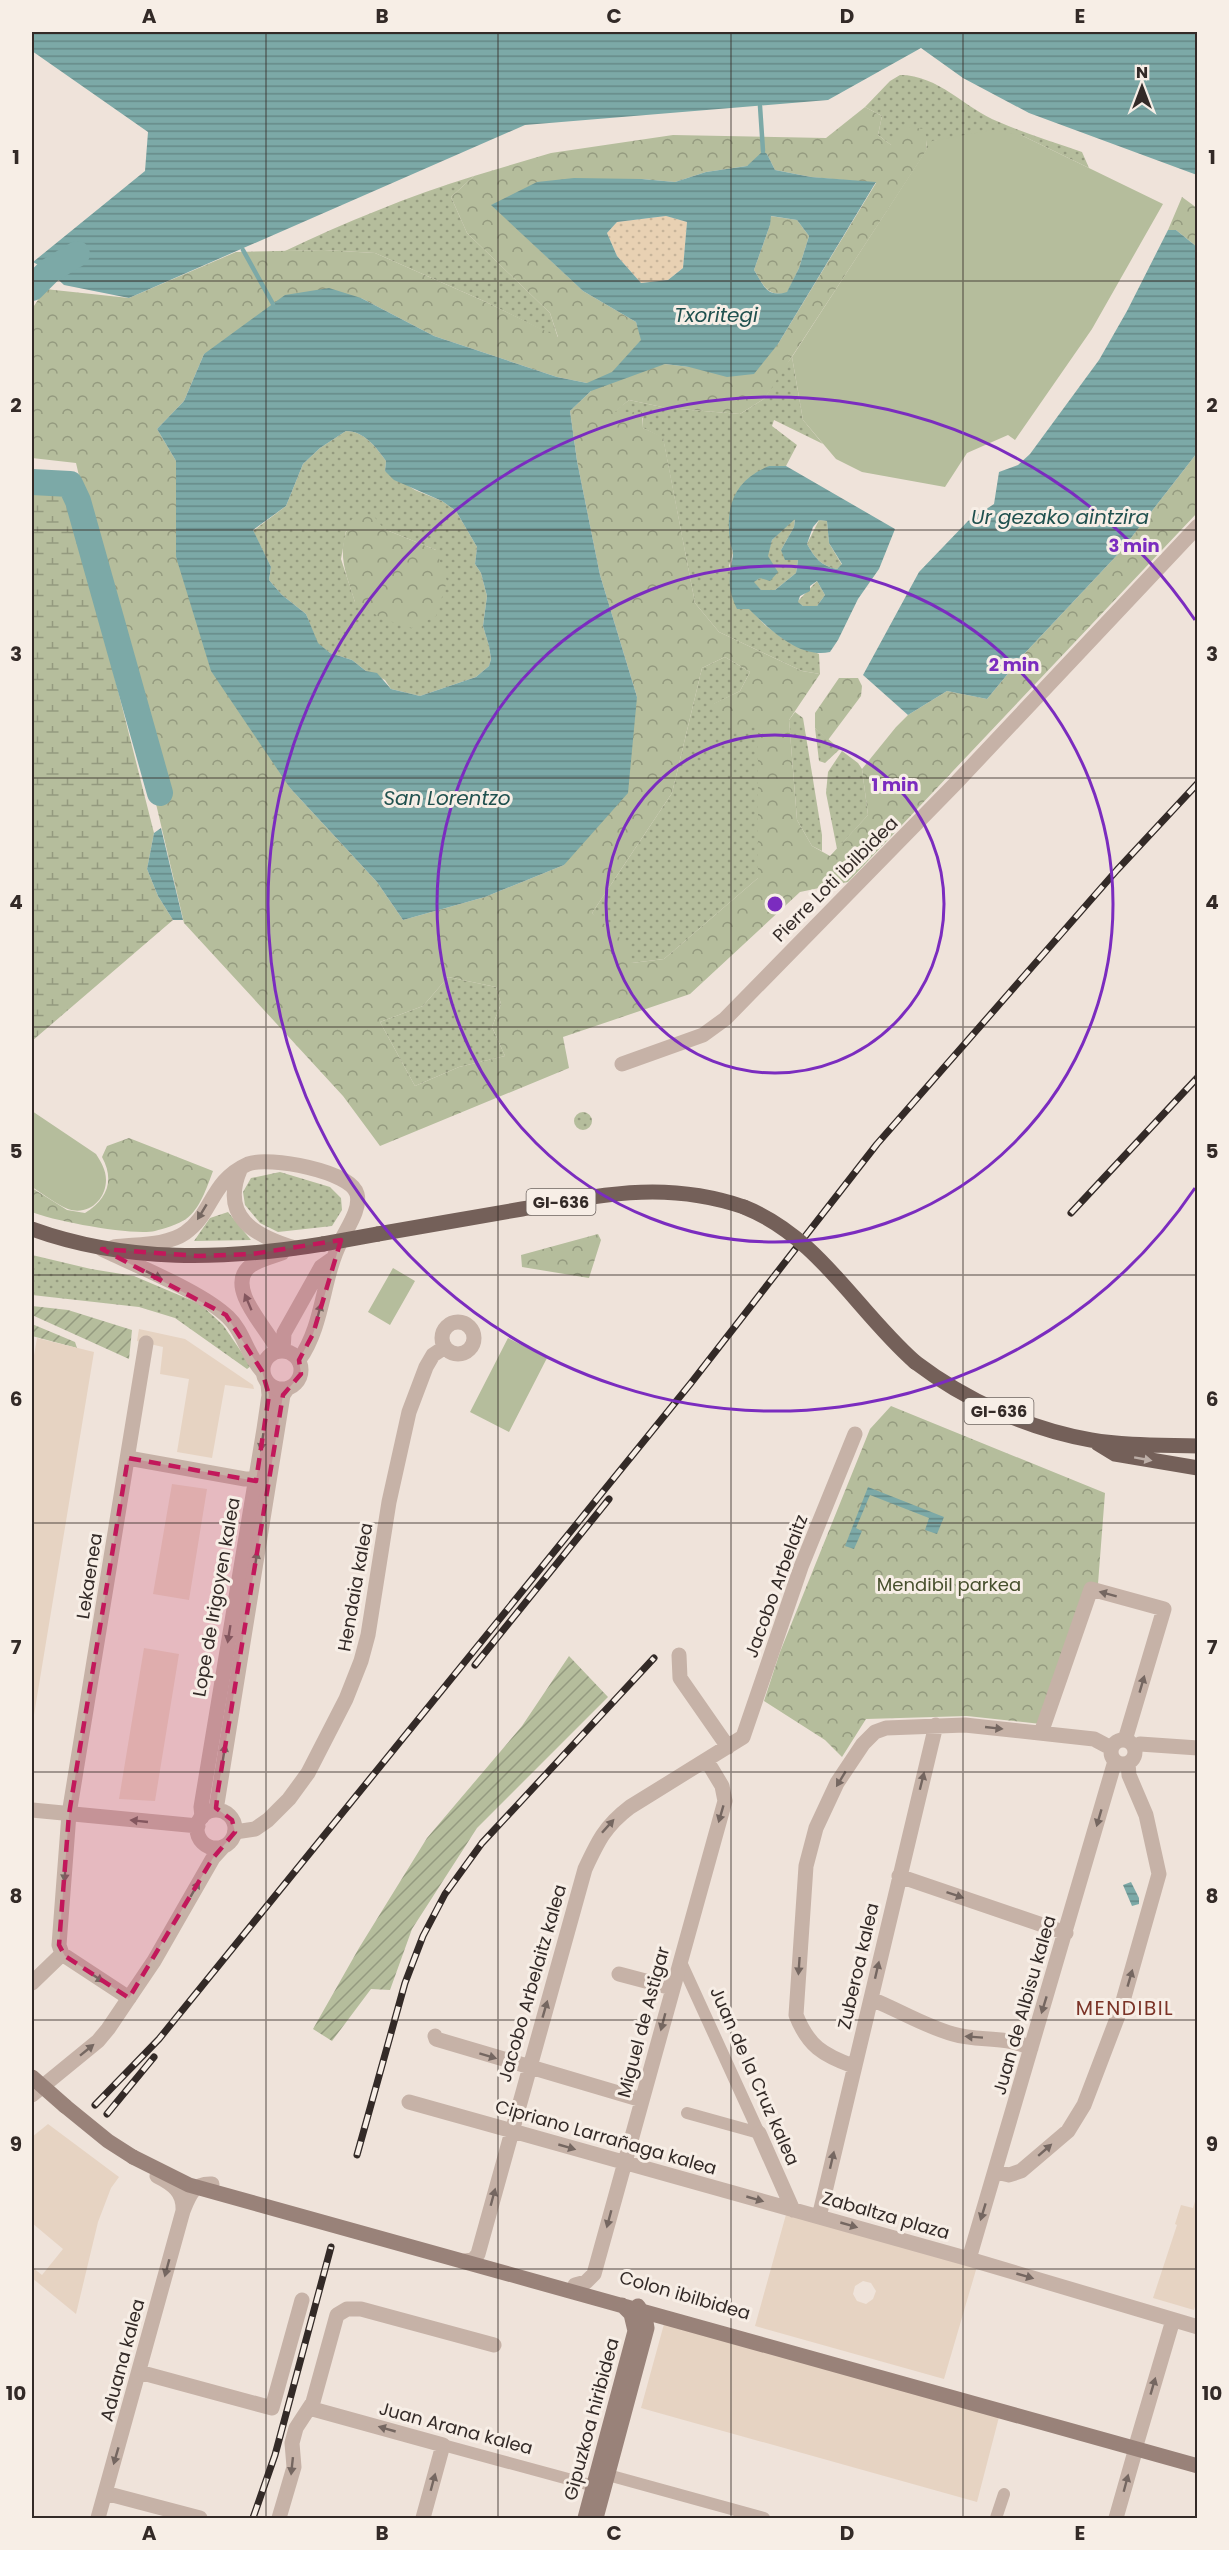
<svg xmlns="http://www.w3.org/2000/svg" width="1229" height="2550" viewBox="0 0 1229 2550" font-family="Poppins,sans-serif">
  <defs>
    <pattern id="grass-dots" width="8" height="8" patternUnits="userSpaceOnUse" patternTransform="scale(1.5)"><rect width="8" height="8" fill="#b5bd9c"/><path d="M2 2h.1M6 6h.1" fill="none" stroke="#949a7f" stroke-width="1.8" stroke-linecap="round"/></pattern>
    <pattern id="forest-crowns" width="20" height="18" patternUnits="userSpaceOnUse" patternTransform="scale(1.5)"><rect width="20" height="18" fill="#b5bd9c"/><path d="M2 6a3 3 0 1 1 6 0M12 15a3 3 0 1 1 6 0" fill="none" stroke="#949a7f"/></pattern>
    <pattern id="wetland-marsh" width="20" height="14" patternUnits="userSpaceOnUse" patternTransform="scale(1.5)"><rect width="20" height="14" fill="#b5bd9c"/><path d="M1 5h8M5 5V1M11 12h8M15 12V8" fill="none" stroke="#949a7f"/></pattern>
    <pattern id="sand-dots" width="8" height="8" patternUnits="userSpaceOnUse" patternTransform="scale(1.5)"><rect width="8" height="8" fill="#e8d1b3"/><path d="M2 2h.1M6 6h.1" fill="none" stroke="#c7b49a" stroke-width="1.8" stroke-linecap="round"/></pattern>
    <pattern id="garden-furrows" width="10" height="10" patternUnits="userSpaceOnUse" patternTransform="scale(1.5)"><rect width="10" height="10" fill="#b5bd9c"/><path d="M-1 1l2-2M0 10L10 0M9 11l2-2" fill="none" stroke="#949a7f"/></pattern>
    <pattern id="water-rules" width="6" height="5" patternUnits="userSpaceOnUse" patternTransform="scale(1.5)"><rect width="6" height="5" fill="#7ca9a7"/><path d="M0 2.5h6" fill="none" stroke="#668a88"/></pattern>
  </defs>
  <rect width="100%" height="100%" fill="#efe3da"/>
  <path fill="url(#grass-dots)" fill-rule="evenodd" d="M900,75C939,75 964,108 999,122C1026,134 1054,142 1082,152L1089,168L1021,135L933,141L926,151L927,140L891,145L878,135L882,116L865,107L890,81Z
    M474,176L451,197L467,233L550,313L558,338L486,302L375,253L324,250L285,251C346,222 409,196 474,176Z
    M792,357L803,420L823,444L774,420L772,426L797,445L786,466H769L730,542L733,553L729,566L749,608L765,625L782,638L819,654L820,674L802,671L719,632L695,603L663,438L643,428V418L614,412L629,400L667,408L740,414L765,398L780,372Z
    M346,431C364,431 376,447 386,461L385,471L415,490L442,501L456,511L477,547L475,564L481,573L487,596L483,626L489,646L491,659L489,666L476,677L420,696L391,689L385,680L366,671L352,660L330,653L317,643L306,614L282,595L269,580L271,567L253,531L286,506L303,464L320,448ZM384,529L436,550L355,602L341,559L346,531Z
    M795,518L794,527L781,550L798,560L796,573L775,590H761L753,582L760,578L772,540Z
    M819,520L827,521L829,543L842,565L837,569C821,566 815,558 807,544Z
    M817,581L825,595L817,606H803L797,602Z
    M725,657L750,672L740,691L714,704L758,724V878L664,959L632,963L592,913L672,793L702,668Z
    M795,712L803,718L822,835V851L812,846L797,820L789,720Z
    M815,728L840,749L825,763L819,761Z
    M842,751L858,763L862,769L868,815L837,849L826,793L828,772Z
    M448,977L496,987L501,1004L492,1027L505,1056L459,1067L415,1086L380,1022L423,1006Z
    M574 1121a9 9 0 1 1 18 0a9 9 0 1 1-18 0Z
    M280,1172L330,1187L341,1198L342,1210L332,1226L278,1232L260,1223L245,1205L243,1192L251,1178Z
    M228,1212L251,1240L194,1241L210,1218Z
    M32,1255L91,1269L134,1276L200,1304L223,1325L251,1366L247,1369L175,1318L139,1307L32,1295Z"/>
  <path fill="url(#forest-crowns)" fill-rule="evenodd" d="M865,107L882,116L878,135L891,145L901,126L924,129L927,140L926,151L765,398L740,414L667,408L629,400L615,412H642L643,428L663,437L695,603L719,632L802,671L820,674L789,720L797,820L812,846L830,856L868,815L862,769L896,727L908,715L947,691L987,699L1025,653L1120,552L1197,453V513L848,882L800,892L690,994L563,1037L569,1068L380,1146L343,1096L184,923L76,463L32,458V309L45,289L129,298L236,252L324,250L375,253L486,302L558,337L550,313L467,233L451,197L474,176L551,153L673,135L826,138ZM767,154L775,170L811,177L876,183L778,344L689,367L665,364L613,372L642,340L636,322L583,291L492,205L642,179L675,182L706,172L747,166ZM361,298L434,336L557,377L587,383L591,391L570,411L577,461L600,575L637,697L564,865L485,897L403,920L377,882L290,788L176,557V461L157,429L184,401L204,354ZM725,657L750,672L740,691L713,704L739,735L758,724V878L664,959L632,963L630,947L592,913L672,793L702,668ZM448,977L496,987L501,1004L492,1027L505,1056L459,1067L415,1086L380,1022L423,1006Z
    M1182,197L1197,208V247L1176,230H1168Z
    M770,216L797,220L809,236L799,268L787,293C766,297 764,285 754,270L770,225Z
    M373,515L384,529L436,550L447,581L436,616L412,628L383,619L355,602C345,571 335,550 352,519Z
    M839,678H858L862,686L861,696L828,740L815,728V713Z
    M129,1138L213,1171C207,1187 200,1209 186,1219C179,1224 163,1229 155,1231C133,1236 53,1221 32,1212V1188L67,1210L85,1213C107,1199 115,1181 102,1157L107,1146Z
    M598,1234L601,1240L589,1278L522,1267L521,1255Z
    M891,1406L1105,1493L1098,1584L1041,1724L967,1716L866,1719L842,1757L825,1740L764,1701L780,1652L870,1429Z"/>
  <path fill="url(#wetland-marsh)" d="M32,493H68L154,833L147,869L158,896L173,920L32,1041Z"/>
  <path fill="url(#sand-dots)" d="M666,216L687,222L683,268L668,280L641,283L617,256L607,233L617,222Z"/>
  <path fill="url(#garden-furrows)" d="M32,1306L68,1310L132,1330L129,1359L32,1315Z
    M32,1324L75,1342L77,1348L32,1336Z
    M569,1656L608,1697L477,1828L412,1929L390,1990L371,1989L332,2041L313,2029L359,1948L427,1838L522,1726Z"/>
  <path fill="#b5bd9c" d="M992,130L1021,135L1163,204L1092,329L1015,440L1008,435L967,453L945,487L862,472L836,459L803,420L792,357L932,141Z
    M32,1111L96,1154C101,1162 106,1170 106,1180C106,1200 88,1216 68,1209C56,1204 43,1194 32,1187Z
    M393,1268L415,1281L390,1325L368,1312Z
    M508,1338L547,1358L509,1432L470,1412Z"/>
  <path fill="#e6d3c2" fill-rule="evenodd" d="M139,1329L185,1339L253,1385L254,1389L225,1385L212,1458L177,1452L189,1379L160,1374L163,1347L137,1341Z
    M37,1338L94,1352L32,1727V1367Z
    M172,1484L207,1489L189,1600L153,1594Z
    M144,1648L179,1654L155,1801L119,1799Z
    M48,2124L119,2177L111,2188L98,2222L76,2314L32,2278V2267L42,2275L63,2249L32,2223V2137Z
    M1197,2195L1198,2297L1194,2310L1153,2298L1177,2225L1175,2224L1181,2205L1193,2208Z
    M787,2211L978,2263L944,2379L755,2326ZM863,2281L871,2283L876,2291L873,2299L866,2304L857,2301L853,2294L855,2286Z
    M664,2324L999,2417L977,2502L641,2408Z"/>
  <path fill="url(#water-rules)" fill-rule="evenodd" d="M32,32H1197V175L1029,113L963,78L921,48L828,100L525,125L129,298L64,285L49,271L33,262L145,171L148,132L32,51Z
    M763,151L767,154L775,170L811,177L876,182L778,344L754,374L727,377L689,367L665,364L591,391L570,411L577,461L600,575L637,697L628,793L564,865L485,897L403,920L377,882L290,788L211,671L176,557V461L157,429L184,401L204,354L285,295L329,288L361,298L434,336L557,377L587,383L612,372L641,340L636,322L583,291L491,205L537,182L574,178L642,179L675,182L706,172L747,166ZM666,216L687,222L683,268L668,280L641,283L617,256L607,233L617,222ZM771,216L797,220L809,236L799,268L787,292C766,298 764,285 754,270L770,225ZM346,431C364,431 376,447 386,461L385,471L394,480L442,501L456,511L477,547L475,564L481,573L487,596L483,626L489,646L491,659L489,666L476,677L420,696L391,689L377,673L366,671L352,660L330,653L318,643L306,614L282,595L269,580L271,567L253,530L286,506L303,464L320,448Z
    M1168,230H1176L1197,247V453L1120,552L1025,653L987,699L947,691L908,715L863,675L919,572L968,521L994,504L999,472L1018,465L1030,454L1099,360L1127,311Z
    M769,466H786L895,529L879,569L858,599L838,640L830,652C799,659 768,628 749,609H737C726,585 730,578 733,554C733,550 730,545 730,541C725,505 735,480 769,466ZM795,519L794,527L781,550L785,560H798L796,573L775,590H761L754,582L760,578L770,581L778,572L768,556L772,540ZM819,520L827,521L829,543L842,564L837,569C821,566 815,558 807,544L813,527ZM817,581L825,595L817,606H803L798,602L800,596L810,591V586Z
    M161,828L183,920H173L158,896L147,869L154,833Z
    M868,1487L944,1517L937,1534L925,1530L929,1518L870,1495L856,1528L862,1531L854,1549L845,1546Z
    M1131,1882L1139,1898V1904L1132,1906L1123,1885Z"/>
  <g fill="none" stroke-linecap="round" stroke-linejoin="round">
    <path stroke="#7ca9a7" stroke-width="4.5" d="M760,106L763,151
      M243,250L273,304"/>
    <path stroke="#7ca9a7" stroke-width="26" d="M32,288L49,271L77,254
      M32,482L70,484L78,501L160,793"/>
    <path stroke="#c6b2a7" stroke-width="12" d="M680,1960L759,2133
      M687,2113L759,2133
      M443,2445L594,2486
      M608,2475L764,2518
      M996,2518L1004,2494"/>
    <path stroke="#c6b2a7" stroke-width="15" d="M622,1064L703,1035L725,1019L955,784L1198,526
      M442 1338a16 16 0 1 1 32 0a16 16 0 1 1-32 0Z
      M128,1458L245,1479H256
      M679,1655L680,1678L728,1747
      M1041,1733L1091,1589L1164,1609L1125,1740
      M1111 1752a12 12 0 1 1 24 0a12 12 0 1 1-24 0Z
      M1135,1747L1140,1744L1198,1748
      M202,1817L201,1807L264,1429L269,1395L268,1384
      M235,1832L255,1829L268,1820L289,1799L308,1773L346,1699L361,1661L368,1635L389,1502L409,1412L426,1367L433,1355L445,1347
      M899,1876L1066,1933
      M62,1954L59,1945L69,1814L146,1343
      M62,1954L129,1998
      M619,1974L672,1988
      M32,1983L62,1954
      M871,1999C899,2010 924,2026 953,2034C980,2042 1001,2035 1031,2048
      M435,2036L436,2039L642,2100
      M853,2066C823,2055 808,2046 796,2015L806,1866L816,1828L837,1783L863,1744L875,1732L886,1728L965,1725L1094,1739L1111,1748
      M409,2102L969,2259L1198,2327
      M759,2133L793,2210
      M996,2172L1009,2175L1021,2171L1068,2131L1084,2105L1121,2008L1159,1874L1146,1815L1129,1775L1128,1764
      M157,2176C173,2184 184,2192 183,2211
      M819,2217L936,1725
      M969,2259L1115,1761
      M465,2261L473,2260L478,2254L585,1869C598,1841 605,1826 630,1807L743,1737L801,1567L855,1434
      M575,2285L586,2282L594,2274L725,1801L722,1786L707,1761
      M139,2372L272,2408L302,2300
      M309,2408L443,2445L423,2518
      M1137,2442L1173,2320
      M105,2493L200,2518
      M98,2518L183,2211C189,2196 193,2183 212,2184
      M279,2518L294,2467L292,2443L296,2428L313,2402L337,2315L347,2309H361L494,2345
      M1116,2518L1136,2448"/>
    <path stroke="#c6b2a7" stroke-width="15" d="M240,1170C220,1217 255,1236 295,1248
      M114,1247C135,1244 166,1246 185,1233C213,1214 210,1181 248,1164C269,1156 351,1171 357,1194C361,1209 347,1228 341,1241C322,1278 324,1325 299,1360
      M102,1249C136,1266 201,1291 228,1317C244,1332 247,1355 262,1371
      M263 1370a19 19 0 1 1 38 0a19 19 0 1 1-38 0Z
      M278,1351C270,1331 226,1290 248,1268C256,1260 271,1257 282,1253
      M283,1351L284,1333L321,1267L331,1260
      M32,1810L198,1826
      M216,1810L283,1395L287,1389
      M197 1829a19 19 0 1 1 38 0a19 19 0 1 1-38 0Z
      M32,2095L98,2041L108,2029L154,1961L213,1858L223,1847"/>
    <path stroke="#998279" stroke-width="15" d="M32,2077L65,2106
      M133,2157L189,2185L1198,2466
      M585,2518L635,2331L631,2314L622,2305
      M596,2518L647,2328L645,2316L638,2306"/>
    <path stroke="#746059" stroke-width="15" d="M32,1229C126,1263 225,1260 323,1244
      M378,1234C426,1226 474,1217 522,1209C601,1195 665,1180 744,1207
      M915,1362C965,1400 1028,1429 1091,1440C1126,1446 1162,1445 1198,1446
      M1097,1443L1115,1454L1198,1468"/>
    <defs>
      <path id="rail" d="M1071,1213L1198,1077
        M475,1665L609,1499
        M95,2105L159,2039L691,1383L877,1144L1117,870L1198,783
        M107,2114L154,2057
        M357,2155L405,1983L423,1936L445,1894L482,1843L654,1658
        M253,2518L275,2455L331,2247"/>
    </defs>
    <use href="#rail" stroke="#332a27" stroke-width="7"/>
    <use href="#rail" stroke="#f7eee6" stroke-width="4.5" stroke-dasharray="14" stroke-linecap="butt"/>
    <path stroke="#998279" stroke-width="15" d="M65,2106L108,2141L133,2157"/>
    <path stroke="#746059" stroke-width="15" d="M744,1207C819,1237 856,1310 915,1362
      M323,1244L378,1234"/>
  </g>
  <defs><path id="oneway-solid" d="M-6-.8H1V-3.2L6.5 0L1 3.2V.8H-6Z" transform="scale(1.5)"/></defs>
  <g fill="#756761">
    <use href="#oneway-solid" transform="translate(202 1212) rotate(121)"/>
    <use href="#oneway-solid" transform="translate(154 1275) rotate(26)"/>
    <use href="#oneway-solid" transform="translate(248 1302) rotate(-113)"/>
    <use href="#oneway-solid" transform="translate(319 1312) rotate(-75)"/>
    <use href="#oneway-solid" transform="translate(262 1442) rotate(99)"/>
    <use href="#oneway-solid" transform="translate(256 1560) rotate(-81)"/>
    <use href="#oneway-solid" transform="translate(1108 1594) rotate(-165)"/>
    <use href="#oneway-solid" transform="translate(229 1634) rotate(99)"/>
    <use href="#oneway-solid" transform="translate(1142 1684) rotate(-74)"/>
    <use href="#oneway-solid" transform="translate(994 1728) rotate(6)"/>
    <use href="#oneway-solid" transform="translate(224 1753) rotate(-81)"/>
    <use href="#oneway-solid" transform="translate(841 1779) rotate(121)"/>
    <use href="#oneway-solid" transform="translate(922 1781) rotate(-76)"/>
    <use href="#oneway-solid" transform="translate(721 1814) rotate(106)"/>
    <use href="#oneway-solid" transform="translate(1099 1818) rotate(106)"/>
    <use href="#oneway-solid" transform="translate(139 1821) rotate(-174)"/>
    <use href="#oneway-solid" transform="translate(608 1826) rotate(-48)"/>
    <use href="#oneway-solid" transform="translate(65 1873) rotate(94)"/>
    <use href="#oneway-solid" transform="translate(195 1889) rotate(-60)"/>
    <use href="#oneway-solid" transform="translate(955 1895) rotate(19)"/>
    <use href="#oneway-solid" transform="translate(799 1966) rotate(94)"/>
    <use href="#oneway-solid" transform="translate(877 1970) rotate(-77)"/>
    <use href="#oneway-solid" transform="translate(96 1977) rotate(34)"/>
    <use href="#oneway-solid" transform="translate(1130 1978) rotate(-74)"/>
    <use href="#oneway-solid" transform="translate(1044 2005) rotate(107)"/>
    <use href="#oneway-solid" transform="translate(545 2009) rotate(-74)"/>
    <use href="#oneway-solid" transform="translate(663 2022) rotate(105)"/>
    <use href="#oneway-solid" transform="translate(974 2037) rotate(-176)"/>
    <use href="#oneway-solid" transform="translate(87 2050) rotate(-39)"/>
    <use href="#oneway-solid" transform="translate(488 2056) rotate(17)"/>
    <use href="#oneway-solid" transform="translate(567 2147) rotate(16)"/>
    <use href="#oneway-solid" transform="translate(1045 2150) rotate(-41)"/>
    <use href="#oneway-solid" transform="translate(832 2160) rotate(-77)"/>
    <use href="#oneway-solid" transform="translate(493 2197) rotate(-75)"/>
    <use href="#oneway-solid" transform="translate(755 2199) rotate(16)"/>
    <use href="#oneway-solid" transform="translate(983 2212) rotate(107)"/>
    <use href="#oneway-solid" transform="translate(609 2219) rotate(105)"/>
    <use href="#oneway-solid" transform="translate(849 2225) rotate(16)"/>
    <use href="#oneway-solid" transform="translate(167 2268) rotate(105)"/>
    <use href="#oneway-solid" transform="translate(1025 2276) rotate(16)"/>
    <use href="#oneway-solid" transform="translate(1153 2386) rotate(-74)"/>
    <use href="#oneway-solid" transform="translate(387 2429) rotate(-164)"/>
    <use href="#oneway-solid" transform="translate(116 2456) rotate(106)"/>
    <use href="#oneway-solid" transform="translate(292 2466) rotate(96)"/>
    <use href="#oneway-solid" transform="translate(433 2482) rotate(-75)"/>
    <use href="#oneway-solid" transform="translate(1126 2483) rotate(-75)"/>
  </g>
  <use fill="#bcaea7" href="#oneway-solid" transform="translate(1143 1459) rotate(10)"/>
  <path fill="#c2185b" fill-opacity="0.2" stroke="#c2185b" stroke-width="4.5" stroke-dasharray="12 8" stroke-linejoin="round" d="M341,1240L313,1334L299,1360L301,1374L283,1395L218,1790L216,1808L232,1820L235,1832L213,1858L129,1998L65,1956L59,1945L69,1814L128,1458L256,1481L269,1395L262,1371L226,1315L102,1249L198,1256L252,1254Z"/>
  <path fill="none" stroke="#332a27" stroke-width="1.5" stroke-opacity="0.55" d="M266,32V2518M498,32V2518M731,32V2518M963,32V2518M32,281H1198M32,530H1198M32,778H1198M32,1027H1198M32,1275H1198M32,1523H1198M32,1772H1198M32,2020H1198M32,2269H1198"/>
  <g fill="none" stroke="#7b2cbf" stroke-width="3">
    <circle cx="775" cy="904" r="169"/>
    <circle cx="775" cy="904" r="338"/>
    <path d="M1195 1188A507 507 0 1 1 1195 620"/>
  </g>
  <g text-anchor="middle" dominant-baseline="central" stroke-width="6" stroke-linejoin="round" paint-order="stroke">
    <g fill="#f7eee6" stroke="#6e6560" stroke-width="1.5">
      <rect x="526.5" y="1189" width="69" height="26" rx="4.5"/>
      <rect x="964.5" y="1398" width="69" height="26" rx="4.5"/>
    </g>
    <g font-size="16" font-weight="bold" fill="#332a27">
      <text x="561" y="1202">GI-636</text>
      <text x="999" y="1411">GI-636</text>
    </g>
    <g font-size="18" fill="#332a27" stroke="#f7eee6">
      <text transform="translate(835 879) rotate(-45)">Pierre Loti ibilbidea</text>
      <text transform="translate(89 1576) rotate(-81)">Lekaenea</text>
      <text transform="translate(776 1586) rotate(-70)">Jacobo Arbelaitz</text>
      <text transform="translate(355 1587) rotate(-80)">Hendaia kalea</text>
      <text transform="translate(216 1597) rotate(-80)">Lope de Irigoyen kalea</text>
      <text transform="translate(858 1966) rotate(-77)">Zuberoa kalea</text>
      <text transform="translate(532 1983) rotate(-74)">Jacobo Arbelaitz kalea</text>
      <text transform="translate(1024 2005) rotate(-74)">Juan de Albisu kalea</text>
      <text transform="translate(643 2022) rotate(-75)">Miguel de Astigar</text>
      <text transform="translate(755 2076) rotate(66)">Juan de la Cruz kalea</text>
      <text transform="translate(606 2137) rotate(16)">Cipriano Larrañaga kalea</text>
      <text transform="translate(886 2215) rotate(16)">Zabaltza plaza</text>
      <text transform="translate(685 2295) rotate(16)">Colon ibilbidea</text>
      <text transform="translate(122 2360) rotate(-75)">Aduana kalea</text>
      <text transform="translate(591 2419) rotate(-75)">Gipuzkoa hiribidea</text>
      <text transform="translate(456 2428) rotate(15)">Juan Arana kalea</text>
    </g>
    <g font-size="18" fill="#464f2d" stroke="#f7eee6">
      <text x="949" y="1584">Mendibil parkea</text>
    </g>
    <g font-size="20" font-style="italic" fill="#20514f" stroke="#f7eee6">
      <text x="716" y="315">Txoritegi</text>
      <text x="1060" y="517">Ur gezako aintzira</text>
      <text x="447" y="798">San Lorentzo</text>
    </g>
    <g font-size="20" letter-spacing="1.5" fill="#7b3327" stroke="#f7eee6">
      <text x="1125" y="2008">MENDIBIL</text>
    </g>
  </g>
  <circle cx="775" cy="904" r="9" fill="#7b2cbf" stroke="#f7eee6" stroke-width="3"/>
  <g font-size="18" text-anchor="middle" font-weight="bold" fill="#7b2cbf" stroke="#f7eee6" stroke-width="6" stroke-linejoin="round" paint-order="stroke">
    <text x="1134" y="552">3 min</text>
    <text x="1014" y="671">2 min</text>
    <text x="895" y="791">1 min</text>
  </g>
  <rect width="1229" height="2550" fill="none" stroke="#f7eee6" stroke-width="66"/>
  <g transform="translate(1142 87)" stroke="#f7eee6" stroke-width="4.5" paint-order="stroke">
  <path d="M0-4.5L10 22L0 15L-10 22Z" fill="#332a27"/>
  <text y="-9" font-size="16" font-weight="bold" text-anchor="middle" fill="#332a27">N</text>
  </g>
  <rect x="33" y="33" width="1163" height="2484" fill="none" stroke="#332a27" stroke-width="2"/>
  <g font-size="20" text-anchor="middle" font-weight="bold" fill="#332a27">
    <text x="149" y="23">A</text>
    <text x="382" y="23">B</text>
    <text x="614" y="23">C</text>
    <text x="847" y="23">D</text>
    <text x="1080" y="23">E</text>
    <text x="16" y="164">1</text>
    <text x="1212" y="164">1</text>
    <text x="16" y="412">2</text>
    <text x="1212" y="412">2</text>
    <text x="16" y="661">3</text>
    <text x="1212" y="661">3</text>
    <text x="16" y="909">4</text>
    <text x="1212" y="909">4</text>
    <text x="16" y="1158">5</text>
    <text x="1212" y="1158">5</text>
    <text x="16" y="1406">6</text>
    <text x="1212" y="1406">6</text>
    <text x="16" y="1654">7</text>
    <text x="1212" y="1654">7</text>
    <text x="16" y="1903">8</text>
    <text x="1212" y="1903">8</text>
    <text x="16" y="2151">9</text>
    <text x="1212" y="2151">9</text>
    <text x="16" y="2400">10</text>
    <text x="1212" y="2400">10</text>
    <text x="149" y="2540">A</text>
    <text x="382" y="2540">B</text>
    <text x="614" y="2540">C</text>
    <text x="847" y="2540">D</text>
    <text x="1080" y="2540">E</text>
  </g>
</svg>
